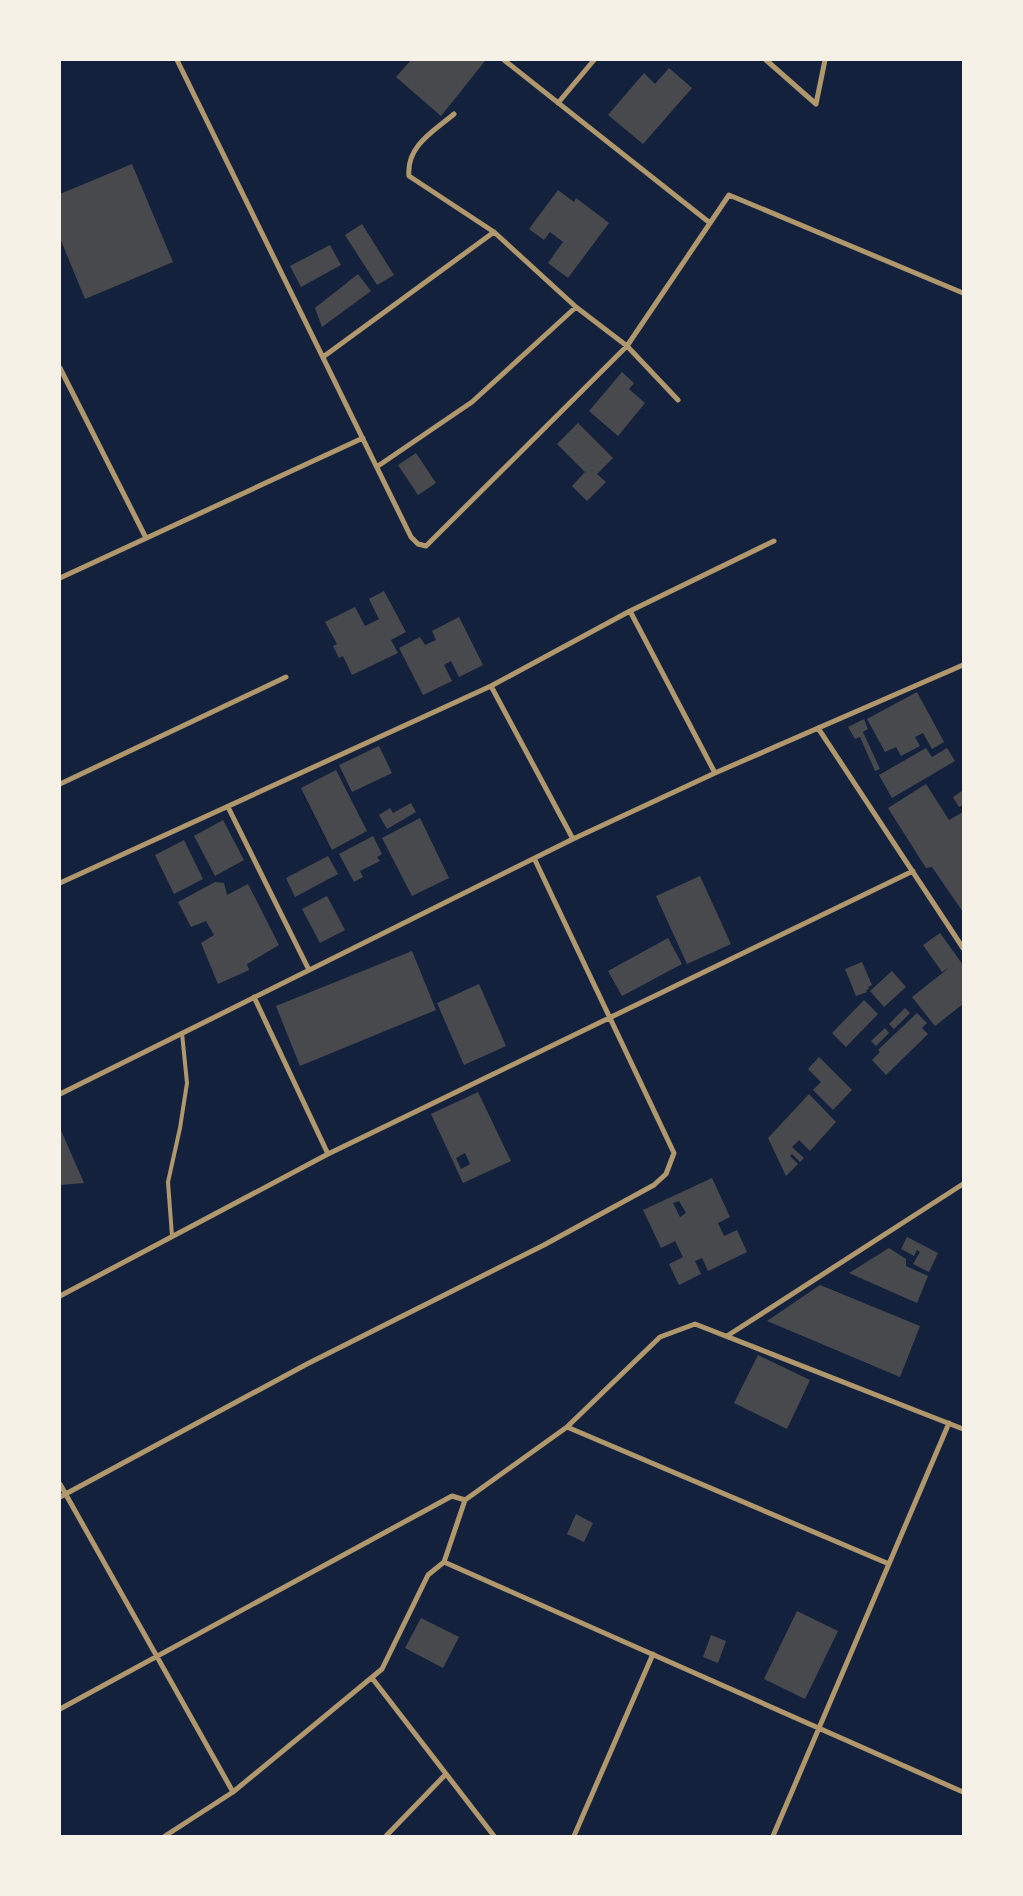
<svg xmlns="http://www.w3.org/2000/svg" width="1023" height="1896" viewBox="0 0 1023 1896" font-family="Rubik,sans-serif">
  <rect width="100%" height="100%" fill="#14213d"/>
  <path fill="#48494c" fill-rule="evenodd" d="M411,60H484L485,61L441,116L396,77Z
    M669,68L692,88L643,144L608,115L644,73L655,84Z
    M132,164L173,262L85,299L60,238V194Z
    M558,190L574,202L576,198L609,223L568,278L548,263L563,242L550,232L544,240L529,229Z
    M362,224L394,275L377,285L345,235Z
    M330,245L341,265L301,287L290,266Z
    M358,274L371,291L322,327L315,308Z
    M622,372L634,383L629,389L645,403L618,436L589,411Z
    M578,423L613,458L597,474L606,482L587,501L572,486L585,472L557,444Z
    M416,453L436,483L418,495L398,465Z
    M384,591L406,632L391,640L398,653L352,675L343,656L339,658L333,646L337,644L325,622L355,607L365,626L379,619L369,599Z
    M459,617L483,665L459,677L451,661L444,665L452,681L423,695L399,648L420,637L425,645L436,640L432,631Z
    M917,692L944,742L932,749L923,733L915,737L920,746L901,756L896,747L885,752L867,719Z
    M864,719L868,729L863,732L880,769L875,771L860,737L855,739L848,727Z
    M379,746L392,773L352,792L339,765Z
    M926,748L932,757L947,748L955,761L892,798L879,775Z
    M336,770L367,831L332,850L301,788Z
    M926,784L949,820L963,812V912L932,867L926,868L888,808Z
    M962,791L963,805L959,807L953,797Z
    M411,803L416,812L387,829L379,815L390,808L393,813Z
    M420,818L449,878L412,896L382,838Z
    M223,820L244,860L215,876L194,836Z
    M373,836L382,854L377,857L380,861L360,871L363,877L354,882L339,854Z
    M184,840L203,879L174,894L155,855Z
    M328,856L338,874L295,897L286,878Z
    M700,876L731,944L687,964L656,896Z
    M215,882L224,883L227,895L248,884L279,945L247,964L249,970L218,984L201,943L214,935L206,921L191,927L178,902Z
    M327,896L345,930L320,943L302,909Z
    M940,933L963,965V1004L935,1026L912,997L950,967L942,972L923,945Z
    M668,938L682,964L622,996L608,971Z
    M412,951L436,1010L300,1066L276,1006Z
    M862,962L872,985L868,987L869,989L866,990L867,992L856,996L845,969Z
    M892,971L906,987L884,1007L870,991Z
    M479,984L506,1046L464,1065L437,1003Z
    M864,1000L878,1014L846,1047L832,1033Z
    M905,1008L910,1013L894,1029L889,1024Z
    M917,1013L927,1023L922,1028L928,1034L886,1075L872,1060L880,1052L878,1050Z
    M885,1028L889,1033L876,1046L871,1041Z
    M819,1057L852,1090L833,1110L813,1090L821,1082L808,1069Z
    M478,1092L511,1161L463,1183L431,1114ZM465,1153L470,1164L461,1169L456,1158Z
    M809,1094L836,1122L810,1151L799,1140L792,1147L804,1158L800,1162L792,1154L790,1156L798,1164L786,1176L768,1138Z
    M60,1128L84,1183L60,1185Z
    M712,1178L730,1217L718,1223L724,1236L737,1230L747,1252L708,1271L702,1258L695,1261L701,1274L679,1285L669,1264L683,1257L675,1241L661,1248L643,1210ZM679,1201L686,1213L680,1217L673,1203Z
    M907,1237L938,1253L929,1272L913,1264L920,1252L917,1250L914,1256L901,1249Z
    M889,1248L906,1259V1266L928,1276L917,1303L849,1273Z
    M820,1285L920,1326L900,1377L767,1321Z
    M758,1355L810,1380L787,1429L734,1403Z
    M576,1514L593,1523L584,1542L567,1534Z
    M797,1611L838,1631L805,1699L764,1679Z
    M421,1618L459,1637L443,1668L405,1648Z
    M711,1635L726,1641L718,1663L703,1657Z"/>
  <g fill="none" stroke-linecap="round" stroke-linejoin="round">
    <path stroke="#b1986c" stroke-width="4" d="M172,1236L168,1182L180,1128L187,1083L182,1033"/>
    <path stroke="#b1986c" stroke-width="5" d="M177,60L411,537L418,544L426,546L627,346L729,195L963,293
      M504,60L710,223
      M766,60L816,104
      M558,103L594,60
      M816,104L825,60
      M454,114C434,131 406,146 409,176L494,232L576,307L627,346L678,400
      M323,357L494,232
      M60,368L146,538
      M378,466L472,402L576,307
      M60,578L363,438
      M491,686L573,839
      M818,728L963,948
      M715,773L630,611L774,541
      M60,784L286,677
      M228,807L309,970
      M60,883L491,686L630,611
      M254,997L328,1154
      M60,1094L573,839L715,773L963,665
      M60,1296L328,1154L913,871
      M727,1336L963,1184
      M567,1427L889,1564
      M60,1484L233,1792
      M60,1497L307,1364L544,1245L654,1185L666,1174L674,1153L535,860
      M444,1562L963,1792
      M372,1678L494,1836
      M60,1709L452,1496L465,1500
      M165,1836L233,1792L382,1669L428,1575L444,1562L465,1500L567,1427L660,1337L695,1324L963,1429
      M386,1836L446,1774
      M574,1836L653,1654
      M773,1836L949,1423"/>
  </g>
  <rect width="1023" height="1896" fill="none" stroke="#f6f1e7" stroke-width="122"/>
</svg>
